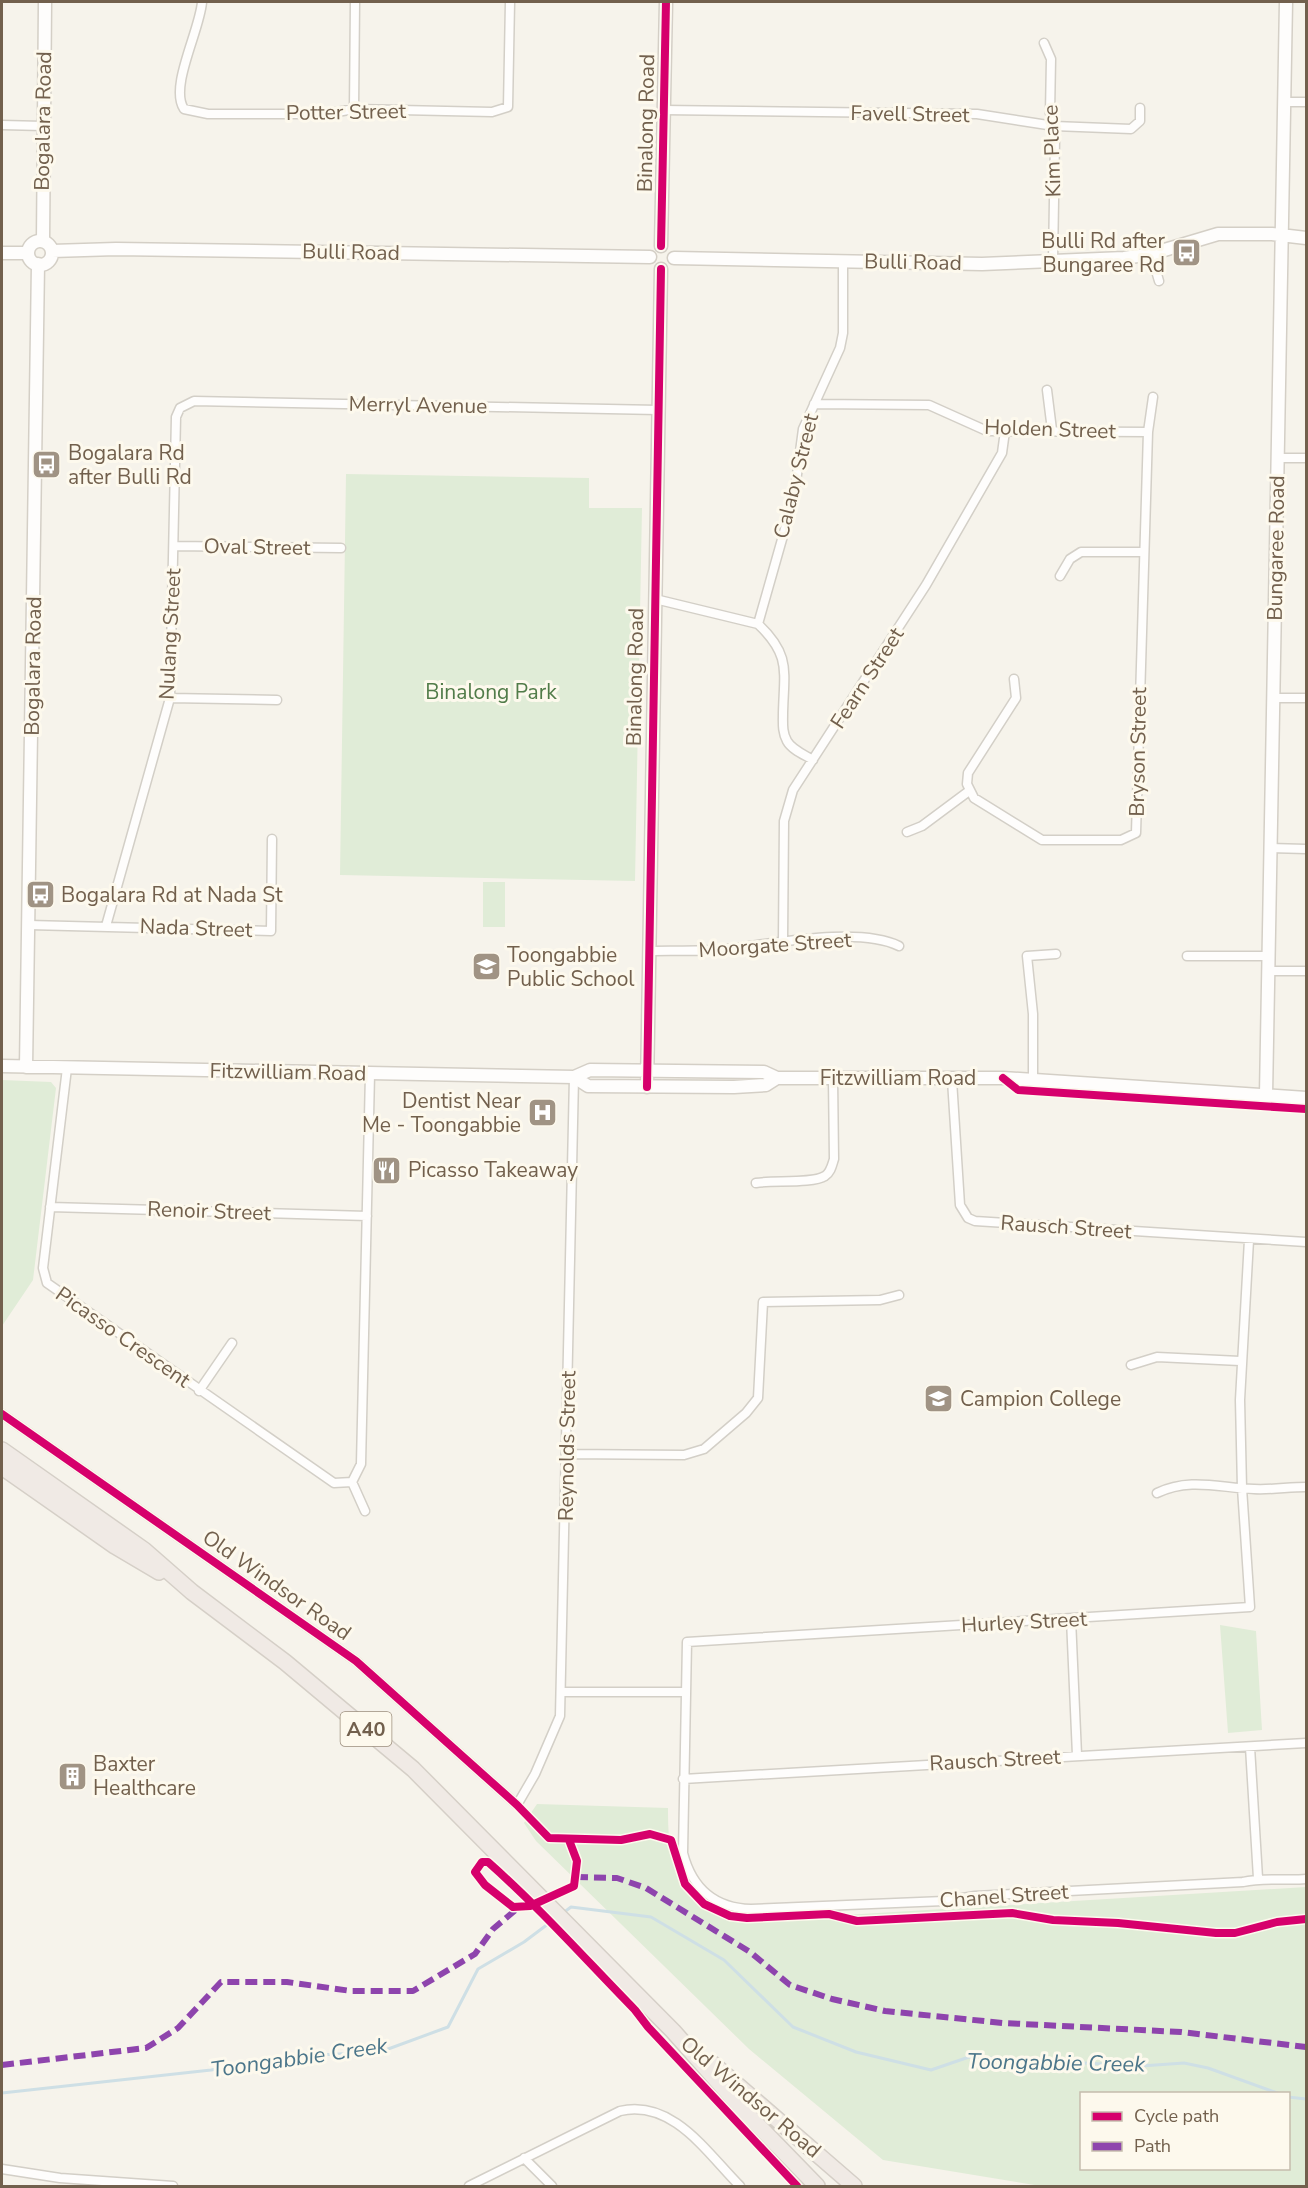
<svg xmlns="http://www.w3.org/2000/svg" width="1308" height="2188" viewBox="0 0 1308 2188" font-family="'Nunito Sans',sans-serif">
  <rect width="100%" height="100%" fill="#f6f3eb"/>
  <path fill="#e0ecd7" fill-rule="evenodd" d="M346,474L589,478V508H642L635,881L340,875Z
    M483,882H505V927H483Z
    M2,1080L51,1082L56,1088L33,1280L2,1326Z
    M1220,1625L1256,1631L1262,1730L1228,1733Z
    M537,1804L668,1808C668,1870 677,1909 746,1921L1306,1887V2186H1041L883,2160L749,2049L536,1841L524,1823ZM1082,2094H1288V2168H1082Z"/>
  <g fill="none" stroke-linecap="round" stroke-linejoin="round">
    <path stroke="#cedfe5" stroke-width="3" d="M563,1913L571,1907L651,1917L724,1960L793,2027L856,2052L931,2070L969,2057L1141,2066L1184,2063L1208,2068L1280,2094
      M2,2093L211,2070L297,2056L380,2052L448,2027L478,1969L524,1942L556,1918
      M1288,2097L1306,2099"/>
    <defs>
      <path id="street" d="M202,2C200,30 169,87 184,109L208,114H326L354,109L492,112L508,107L510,2
        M1044,43L1051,59L1050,113L1055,139L1053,261
        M1284,102H1306
        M354,109L355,2
        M663,110L977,114L1054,126L1131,129L1140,121V108
        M2,125L43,126
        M1151,254L1159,281
        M1047,390L1052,430
        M814,404L929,405L987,431L1148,432
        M1278,458H1306
        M174,546L341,548
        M1060,576L1070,559L1081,552H1144
        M655,599L758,624C791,655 784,671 783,713C783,723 782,732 787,741C792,750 805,755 813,760
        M758,624L794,497L803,429L840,348L843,333V260
        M1014,679L1016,698L968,773L967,784L974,798L1042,840H1121L1136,833L1148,432L1153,397
        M170,698L277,700
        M1274,698H1306
        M907,832L922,826L969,791
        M1270,848L1306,849
        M29,925L271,931L272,839
        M106,926L170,698L176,417L180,408L194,401L658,410
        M783,940L784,821L793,790L926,585L1002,453L1005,431
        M649,951C674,950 701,952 727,949C772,944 858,926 899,946
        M1187,956H1269
        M1269,971H1306
        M67,1068L43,1268L47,1283L334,1483L352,1482L361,1464L370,1074
        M952,1080L960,1205L968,1218L975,1221L1306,1242
        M1033,1080V1014L1027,956L1056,954
        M756,1183C773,1180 812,1184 825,1176C831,1172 832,1165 834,1159L833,1078
        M50,1207L367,1216
        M1249,1240L1240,1400L1242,1488L1250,1607L687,1642L683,1853C692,1888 715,1908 751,1909L944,1901L975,1896L1243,1882C1263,1877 1285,1881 1306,1879
        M1131,1365L1157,1357L1240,1361
        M199,1391L232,1343
        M2,1414L356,1661L517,1805L535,1774L560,1716L574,1077
        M567,1454L684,1455L704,1449L746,1413L758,1398L763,1302L880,1300L899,1295
        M352,1482L365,1511
        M1157,1493C1190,1477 1220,1488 1254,1489C1271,1490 1289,1487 1306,1487
        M1071,1619L1077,1755
        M562,1692H686
        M1250,1747L1258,1878
        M683,1779L1306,1743
        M524,2158L552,2186
        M2,2169L60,2178L173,2186
        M469,2186L620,2111C673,2099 707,2153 740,2186"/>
      <path id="secondary" d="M43,241L45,2
        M28 253a12 12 0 1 1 24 0a12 12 0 1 1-24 0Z
        M661,246L666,2
        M52,251L116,249L650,257
        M2,253H28
        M674,258L982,264L1124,258L1151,254L1218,234H1272L1306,238
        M2,1066L574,1077L590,1070L764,1072L777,1078H1003L1306,1098
        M26,1067L38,264
        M574,1077L588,1086L734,1087L766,1085L777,1078
        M647,1087L661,269
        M1266,1095L1286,2"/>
      <path id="highway" d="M2,1450L144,1550L192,1592L285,1662L413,1769L673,2031L743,2110L817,2186
        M2,1467L115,1546L159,1572
        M713,2064L854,2186"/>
    </defs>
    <use href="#street" stroke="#d3cfc7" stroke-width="11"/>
    <use href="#secondary" stroke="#d4cfc6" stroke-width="15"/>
    <use href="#highway" stroke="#d5cfc7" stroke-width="18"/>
    <use href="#street" stroke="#fefdfc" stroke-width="8"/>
    <use href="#secondary" stroke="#fefdfc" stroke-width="12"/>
    <use href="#highway" stroke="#f0eae5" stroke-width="15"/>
    <path stroke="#8e44ad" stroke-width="6" stroke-dasharray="12 6" stroke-linecap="butt" d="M576,1877L617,1878L646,1888L750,1952L790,1985L832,1999L885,2011L1003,2023L1181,2032L1306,2047
      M2,2065L146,2048L178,2028L221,1982H287L351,1991H413L475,1954L493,1929L518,1908"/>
    <defs>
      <path id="cycleway" d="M661,246L666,2
        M1003,1078L1018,1090L1306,1109
        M647,1087L661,269
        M2,1414L356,1661L517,1805L549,1838L621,1840L650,1834L671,1840L685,1884L704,1904L730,1916L747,1918L829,1914L857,1921L1012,1913L1053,1920L1118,1923L1216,1933H1235L1277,1922L1306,1919
        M569,1840L577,1861L574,1886L530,1906L513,1907L485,1885L475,1872L482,1862H488C540,1908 587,1961 635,2010L648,2027L797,2186"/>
    </defs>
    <use href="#cycleway" stroke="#fdf9ed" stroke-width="11"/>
    <use href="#cycleway" stroke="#d6006c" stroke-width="8"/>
  </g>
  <defs>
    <symbol id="bus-square" viewBox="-11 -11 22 22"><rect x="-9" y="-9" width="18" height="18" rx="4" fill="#a09384" stroke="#fdf9ed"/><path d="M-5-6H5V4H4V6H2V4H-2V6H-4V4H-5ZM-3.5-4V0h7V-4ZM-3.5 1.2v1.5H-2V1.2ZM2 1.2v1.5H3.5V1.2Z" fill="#fff"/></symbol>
    <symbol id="school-square" viewBox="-11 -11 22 22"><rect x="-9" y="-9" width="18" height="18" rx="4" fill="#a09384" stroke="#fdf9ed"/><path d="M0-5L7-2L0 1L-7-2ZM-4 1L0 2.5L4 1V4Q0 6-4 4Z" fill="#fff"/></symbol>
    <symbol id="hospital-square" viewBox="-11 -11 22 22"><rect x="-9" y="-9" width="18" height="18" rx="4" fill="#a09384" stroke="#fdf9ed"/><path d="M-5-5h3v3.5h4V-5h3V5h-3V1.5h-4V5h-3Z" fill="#fff"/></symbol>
    <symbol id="restaurant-square" viewBox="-11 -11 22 22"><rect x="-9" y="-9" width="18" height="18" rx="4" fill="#a09384" stroke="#fdf9ed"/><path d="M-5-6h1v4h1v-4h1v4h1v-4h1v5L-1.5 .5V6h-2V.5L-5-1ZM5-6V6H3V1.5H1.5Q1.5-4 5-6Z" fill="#fff"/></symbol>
    <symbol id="building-square" viewBox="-11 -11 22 22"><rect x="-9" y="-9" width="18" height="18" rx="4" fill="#a09384" stroke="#fdf9ed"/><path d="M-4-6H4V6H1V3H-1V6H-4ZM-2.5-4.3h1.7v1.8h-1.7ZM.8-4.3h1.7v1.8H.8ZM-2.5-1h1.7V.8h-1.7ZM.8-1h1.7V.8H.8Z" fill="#fff"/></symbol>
  </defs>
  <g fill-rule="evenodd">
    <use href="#bus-square" x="1170" y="236" width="33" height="33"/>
    <use href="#bus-square" x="30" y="448" width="33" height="33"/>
    <use href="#bus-square" x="24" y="878" width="33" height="33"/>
    <use href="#school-square" x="470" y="950" width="33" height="33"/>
    <use href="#hospital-square" x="526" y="1096" width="33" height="33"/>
    <use href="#restaurant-square" x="370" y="1154" width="33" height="33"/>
    <use href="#school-square" x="922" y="1382" width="33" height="33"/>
    <use href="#building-square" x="56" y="1760" width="33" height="33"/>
  </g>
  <g text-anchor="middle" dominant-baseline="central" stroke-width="6" stroke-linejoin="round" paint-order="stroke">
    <rect fill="#fdf9ed" stroke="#9c8e7d" stroke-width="1.5" x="340.5" y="1712" width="51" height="34" rx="4.5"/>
    <g font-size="20" font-weight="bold" fill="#72604d">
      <text x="366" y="1729">A40</text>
    </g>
    <g font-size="21" fill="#72604d" stroke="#fdf9ed">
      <text transform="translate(346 112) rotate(-1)">Potter Street</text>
      <text transform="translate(910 114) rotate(1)">Favell Street</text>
      <text transform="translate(43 121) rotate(-89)">Bogalara Road</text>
      <text transform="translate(646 123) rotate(-89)">Binalong Road</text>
      <text transform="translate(1052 151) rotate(-92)">Kim Place</text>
      <text transform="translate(351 252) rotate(1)">Bulli Road</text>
      <text transform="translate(913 262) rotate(1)">Bulli Road</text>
      <text transform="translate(418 405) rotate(1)">Merryl Avenue</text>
      <text transform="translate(1050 429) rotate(2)">Holden Street</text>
      <text transform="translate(796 476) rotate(-76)">Calaby Street</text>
      <text transform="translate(257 547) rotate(1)">Oval Street</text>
      <text transform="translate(1276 548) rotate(-89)">Bungaree Road</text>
      <text transform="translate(170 634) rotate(-87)">Nulang Street</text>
      <text transform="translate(33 666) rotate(-89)">Bogalara Road</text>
      <text transform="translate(635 677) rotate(-89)">Binalong Road</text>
      <text transform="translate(867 678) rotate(-57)">Fearn Street</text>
      <text transform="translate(1138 752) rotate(-89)">Bryson Street</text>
      <text transform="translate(196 928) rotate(2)">Nada Street</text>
      <text transform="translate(775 945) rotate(-4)">Moorgate Street</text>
      <text transform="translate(288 1072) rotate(1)">Fitzwilliam Road</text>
      <text x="898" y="1078">Fitzwilliam Road</text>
      <text transform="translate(209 1211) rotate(2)">Renoir Street</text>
      <text transform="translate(1066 1227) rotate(4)">Rausch Street</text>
      <text transform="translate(123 1337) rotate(35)">Picasso Crescent</text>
      <text transform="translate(567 1446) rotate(-89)">Reynolds Street</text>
      <text transform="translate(277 1585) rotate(35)">Old Windsor Road</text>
      <text transform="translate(1024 1622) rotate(-3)">Hurley Street</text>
      <text transform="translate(995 1760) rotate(-3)">Rausch Street</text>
      <text transform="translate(1004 1896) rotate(-4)">Chanel Street</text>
      <text transform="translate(751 2097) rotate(40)">Old Windsor Road</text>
    </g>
    <g font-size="21" fill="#72604d" stroke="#fdf9ed" text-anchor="start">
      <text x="1165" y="241" text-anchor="end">Bulli Rd after<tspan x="1165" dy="24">Bungaree Rd</tspan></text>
      <text x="68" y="453">Bogalara Rd<tspan x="68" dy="24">after Bulli Rd</tspan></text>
      <text x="61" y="895">Bogalara Rd at Nada St</text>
      <text x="507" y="955">Toongabbie<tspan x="507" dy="24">Public School</tspan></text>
      <text x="521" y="1101" text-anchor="end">Dentist Near<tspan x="521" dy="24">Me - Toongabbie</tspan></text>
      <text x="408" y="1170">Picasso Takeaway</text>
      <text x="960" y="1399">Campion College</text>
      <text x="93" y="1764">Baxter<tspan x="93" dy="24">Healthcare</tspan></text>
    </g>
    <g font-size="21" fill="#517c49" stroke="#fdf9ed">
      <text x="491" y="692">Binalong Park</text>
    </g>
    <g font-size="22" font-style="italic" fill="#4c768a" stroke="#fdf9ed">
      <text transform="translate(299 2058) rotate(-8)">Toongabbie Creek</text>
      <text transform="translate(1056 2063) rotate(1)">Toongabbie Creek</text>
    </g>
  </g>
  <rect width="1308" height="2188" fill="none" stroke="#72604d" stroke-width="6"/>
  <rect x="1080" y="2092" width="210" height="78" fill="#fdf9ed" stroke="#c5bcad" stroke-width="1.5"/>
  <rect x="1092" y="2112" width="30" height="9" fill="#d6006c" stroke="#c5bcad" stroke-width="1.5"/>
  <text x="1134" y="2122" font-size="18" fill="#72604d">Cycle path</text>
  <rect x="1092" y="2142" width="30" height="9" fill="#8e44ad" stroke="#c5bcad" stroke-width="1.5"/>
  <text x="1134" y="2152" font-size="18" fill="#72604d">Path</text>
</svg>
